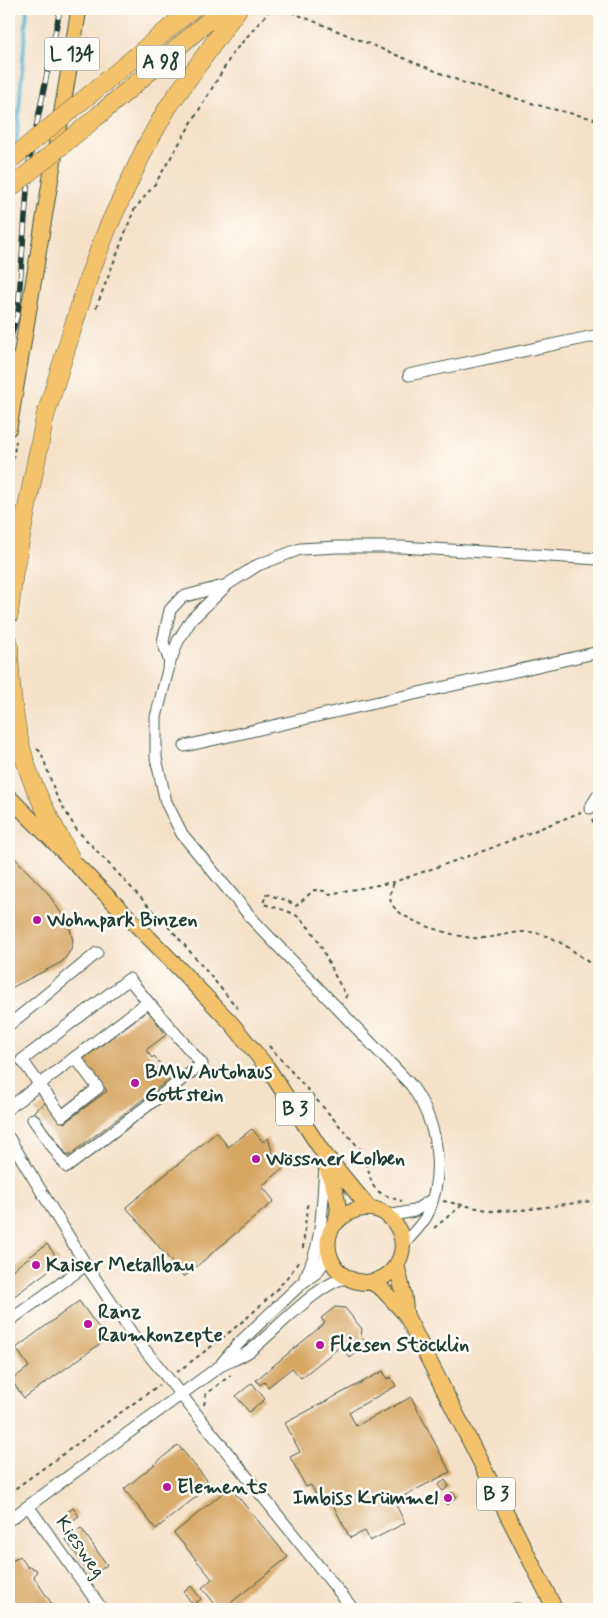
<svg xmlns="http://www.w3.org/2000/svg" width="608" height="1618" viewBox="0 0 608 1618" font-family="Mynerve,sans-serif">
  <rect width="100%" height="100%" fill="#fdfcf7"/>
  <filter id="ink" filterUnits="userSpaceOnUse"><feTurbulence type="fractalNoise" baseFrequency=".02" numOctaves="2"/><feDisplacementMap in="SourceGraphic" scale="10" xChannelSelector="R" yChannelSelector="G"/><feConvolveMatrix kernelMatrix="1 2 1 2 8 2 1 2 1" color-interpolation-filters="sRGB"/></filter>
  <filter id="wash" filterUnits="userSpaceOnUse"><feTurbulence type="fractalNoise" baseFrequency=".0096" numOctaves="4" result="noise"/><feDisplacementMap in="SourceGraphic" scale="20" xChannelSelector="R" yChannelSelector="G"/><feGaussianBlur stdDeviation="1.12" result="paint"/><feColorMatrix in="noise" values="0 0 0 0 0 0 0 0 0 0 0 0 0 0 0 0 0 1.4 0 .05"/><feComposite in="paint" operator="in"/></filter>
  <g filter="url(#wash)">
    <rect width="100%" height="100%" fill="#f5e1c7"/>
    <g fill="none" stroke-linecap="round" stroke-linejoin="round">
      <path stroke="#55b5d3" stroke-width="4" d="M16,148L27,9
        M14,178L15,163
        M9,254L13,193"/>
    </g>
    <g id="blocks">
      <path fill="#d6a662" d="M9,852L47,892L69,925L73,941L71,950L62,962L9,989Z
        M148,1010L166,1035L146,1050L152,1058L154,1056L171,1078L68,1156L34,1111L48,1101L64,1123L107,1091L83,1059Z
        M252,1129L263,1142L268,1138L273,1154L285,1167L262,1186L274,1201L184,1277L126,1207L217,1132L228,1147Z
        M47,1244L60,1262L9,1300V1266L12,1270Z
        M79,1301L107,1339L24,1398L11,1380L29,1367L16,1348Z
        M335,1307L345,1308L362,1329L361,1337L367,1344L350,1358L341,1346L301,1378L292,1368L268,1387L264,1382L260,1385L256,1380L325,1323L321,1318Z
        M383,1371L387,1379L391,1377L396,1386L349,1412L356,1426L411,1397L450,1472L394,1501L405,1523L370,1541L365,1531L350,1538L330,1499L321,1504L311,1485L306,1487L290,1457L300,1452L285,1423Z
        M252,1383L265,1399L249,1412L236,1396Z
        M178,1445L211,1485L156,1529L124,1489Z
        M445,1480L449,1486L443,1491L438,1485Z
        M230,1487L288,1557L223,1609H219L202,1588L212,1579L174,1533Z
        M452,1492L457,1497L447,1505L443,1500Z
        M73,1508L79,1516L67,1525L61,1517Z
        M81,1528L107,1565L92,1576L65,1539Z
        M20,1556L28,1568L29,1566L37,1570L34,1577L55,1609H12L9,1605V1563Z
        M191,1586L201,1599L193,1605L184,1592Z"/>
    </g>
  </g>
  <g filter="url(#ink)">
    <use href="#blocks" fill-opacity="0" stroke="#3f564a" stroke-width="1"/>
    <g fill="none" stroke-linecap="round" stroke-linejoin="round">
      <defs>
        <path id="minor" d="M409,375L599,335
          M170,662L163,642L170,610L182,597L227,585
          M185,746L599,652
          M590,808L599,794
          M9,1025L97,953
          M9,1108C55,1072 102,1037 148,1002L129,979L22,1060L62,1116L98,1088L75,1057
          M33,1119L67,1167L202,1064L148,1002
          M9,1138L86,1265L133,1335L353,1609
          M388,1216L414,1211L431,1200
          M402,1246C410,1236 423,1225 428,1213C446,1169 437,1122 411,1085L254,921L182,834L166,802L156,758V717L170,662L178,641L191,620L228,584L258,565L300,549L338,547H401L599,559
          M305,1277C323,1247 322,1203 325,1168
          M9,1321L86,1265
          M222,1363L238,1344L302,1283L316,1273L324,1262L328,1248
          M28,1506L102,1609
          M9,1520L220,1366C230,1361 242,1357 251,1350C273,1333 322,1279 348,1278
          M515,1609H518"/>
        <path id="major" d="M9,428L79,9
          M9,797L167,956L232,1024L267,1067L322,1151L369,1208
          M324,1160C328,1176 339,1194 338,1211C338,1218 333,1226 330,1232C324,1249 332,1270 348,1278C380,1295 416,1259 397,1227C382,1201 352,1204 334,1225
          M397,1266L404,1296L406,1315
          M371,1282L382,1289L406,1315L555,1609"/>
        <path id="highway" d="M105,82L192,9
          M99,115L222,9
          M9,615L14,572L45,417L89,276L108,227L146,146L168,107L238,9
          M9,643C10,688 14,735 31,778C41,805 57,831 70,857"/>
      </defs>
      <use href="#minor" stroke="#3f564a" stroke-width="13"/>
      <use href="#major" stroke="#3f564a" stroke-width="17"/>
      <use href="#highway" stroke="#3f564a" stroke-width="19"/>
      <path stroke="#3f564a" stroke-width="2" stroke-dasharray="4 4" stroke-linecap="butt" d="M284,9L467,84L548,108L599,120
        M96,308L134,210L155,184L233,53L271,9
        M9,483L16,441
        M37,749L41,752L56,795L76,829L176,935L240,1011
        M592,819L599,836
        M394,883C391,889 388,898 392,904C400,921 454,936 472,938C495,940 518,927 541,934C562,940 582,958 599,970
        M345,998L347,995C328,971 323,936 297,916C288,910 273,907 263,904L266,894L286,900L296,906L314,890L325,891L329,894L394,882L489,849L581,812
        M269,1046L361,1150C377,1180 360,1190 402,1201
        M443,1201L492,1211L522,1210L599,1200
        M434,1228L461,1206
        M303,1248L307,1206L310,1201
        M177,1372C216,1343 275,1301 300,1259
        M204,1405L206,1394L231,1375
        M9,1493L159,1385"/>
      <use href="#minor" stroke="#fff" stroke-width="11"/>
      <use href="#major" stroke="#f4c26a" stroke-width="15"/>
      <use href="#highway" stroke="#f4c26a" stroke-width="18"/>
      <defs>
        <path id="rail" d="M9,344L18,312L29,163L60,9"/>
      </defs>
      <use href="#rail" stroke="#1f3d34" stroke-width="5.5"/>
      <use href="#rail" stroke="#fdfcf7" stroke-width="4" stroke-dasharray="11" stroke-linecap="butt"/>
      <defs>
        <path id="highway-bridge" d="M9,161L105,82
          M9,189L99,115"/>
      </defs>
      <use href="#highway-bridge" stroke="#3f564a" stroke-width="19" stroke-linecap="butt"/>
      <use href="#highway-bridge" stroke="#f4c26a" stroke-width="18"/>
    </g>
  </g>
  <g fill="#b5179e" stroke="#fdfcf7" stroke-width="2">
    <circle cx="37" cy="920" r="5"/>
    <circle cx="135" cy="1083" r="5"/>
    <circle cx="256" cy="1159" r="5"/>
    <circle cx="36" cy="1265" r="5"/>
    <circle cx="88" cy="1324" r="5"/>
    <circle cx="320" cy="1345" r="5"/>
    <circle cx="167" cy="1487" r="5"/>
    <circle cx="448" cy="1498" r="5"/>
  </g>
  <g text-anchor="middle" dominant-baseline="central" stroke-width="5" stroke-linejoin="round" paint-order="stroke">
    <g fill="#fdfcf7" stroke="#62766e" stroke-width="1">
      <rect x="44.5" y="37.5" width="55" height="33" rx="4"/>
      <rect x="137" y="45.5" width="48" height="33" rx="4"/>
      <rect x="276" y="1092.5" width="38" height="33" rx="4"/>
      <rect x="477" y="1477.5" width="38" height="33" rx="4"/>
    </g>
    <g font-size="19" font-weight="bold" fill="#1f3d34">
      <text x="72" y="54">L 134</text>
      <text x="161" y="62">A 98</text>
      <text x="295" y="1109">B 3</text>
      <text x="496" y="1494">B 3</text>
    </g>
    <g font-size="20" font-weight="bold" fill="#1f3d34" stroke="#fdfcf7" text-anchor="start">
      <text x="47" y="920">Wohnpark Binzen</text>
      <text x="145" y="1072">BMW Autohaus<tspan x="145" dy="23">Gottstein</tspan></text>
      <text x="266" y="1159">Wössner Kolben</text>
      <text x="46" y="1265">Kaiser Metallbau</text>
      <text x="98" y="1312">Ranz<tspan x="98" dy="23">Raumkonzepte</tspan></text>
      <text x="330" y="1345">Fliesen Stöcklin</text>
      <text x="177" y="1487">Elements</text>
      <text x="438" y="1498" text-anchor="end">Imbiss Krümmel</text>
    </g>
    <g font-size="20" fill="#1f3d34" stroke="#fdfcf7">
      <text transform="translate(80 1547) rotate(55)">Kiesweg</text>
    </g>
  </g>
  <rect width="608" height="1618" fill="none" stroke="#fdfcf7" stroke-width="30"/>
</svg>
